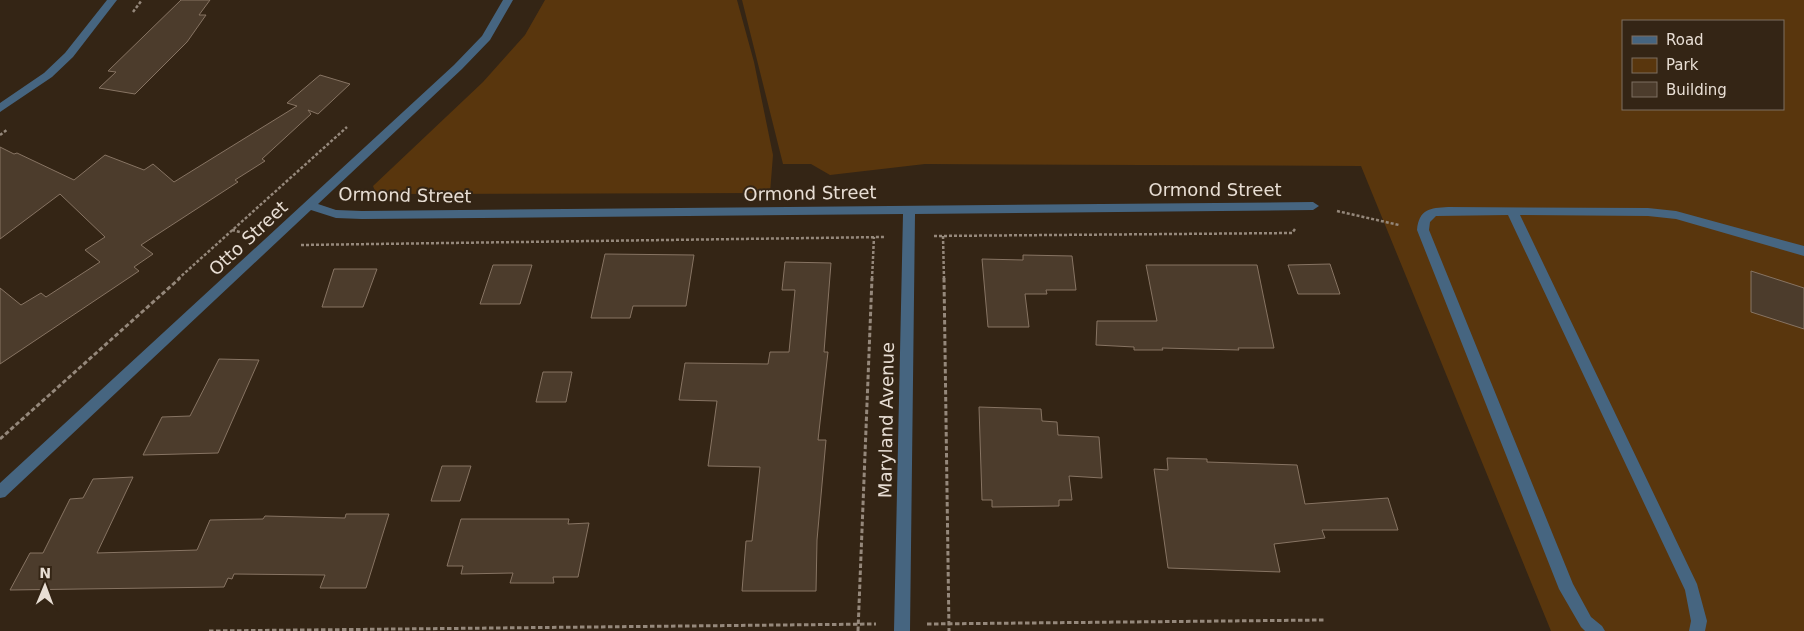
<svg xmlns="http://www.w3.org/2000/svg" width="1804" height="631" viewBox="0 0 1804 631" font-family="'DejaVu Sans',sans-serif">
  <rect width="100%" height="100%" fill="#342515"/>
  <path fill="#59360d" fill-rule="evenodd" d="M545,0H737L754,62L773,155L770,193L376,194L373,186L483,82L525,35Z
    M742,0H1804V631H1551L1361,166L925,164L830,175L811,164H783ZM1623,21H1783V109H1623Z"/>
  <path fill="#4c3c2c" stroke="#877463" d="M181,0H210L199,15H206L187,42L135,94L99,88L116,72L108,71Z
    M320,75L350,84L318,114L308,110L311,114L262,159L265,161L235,180L238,182L141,245L153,254L134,267L139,271L0,364V288L21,305L41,293L46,297L100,262L85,250L105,237L60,194L0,239V147L14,154L17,153L74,180L105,155L144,170L153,164L174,182L297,106L287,103Z
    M605,254L694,255L686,306H633L630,318H591Z
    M1023,255L1072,256L1076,290H1046L1047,294H1025L1029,327H988L982,259L1023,260Z
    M785,262L831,263L824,352H828L818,440H826L817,540L816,591H742L746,541H752L760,467L708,466L717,401L679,400L685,363L768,364L770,352H789L795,290H782Z
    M1330,264L1340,294H1298L1288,265Z
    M493,265H532L520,304H480Z
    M1146,265H1257L1274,348H1238L1239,350L1162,348L1163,350H1134V347L1096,345L1097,321H1157Z
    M334,269H377L363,307H322Z
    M1751,271L1804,288V329L1751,312Z
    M219,359L259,360L218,453L143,455L162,417L190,416Z
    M543,372H572L566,402H536Z
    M979,407L1041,409L1042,421L1057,422L1058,435L1099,437L1102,478L1069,476L1072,500H1059V506L992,507V500H982Z
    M1167,458L1207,459V462L1297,465L1305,504L1388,498L1398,530H1322L1325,538L1274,544L1280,572L1168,568L1154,469L1168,470Z
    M442,466H471L460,501H431Z
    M133,477L97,553L197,550L210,520L263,519L265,516L345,518L346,514H389L366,588H320L325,575L234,574L232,579L228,578L224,587L10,590L30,553H43L70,499L83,498L93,479Z
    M461,519H569L568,524L589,523L578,577H553L554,583H510L513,573L461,574L463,566H447Z"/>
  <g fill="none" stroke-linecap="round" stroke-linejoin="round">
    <path stroke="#95887b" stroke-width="2.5" stroke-dasharray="3 2" stroke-linecap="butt" d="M133,12L142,0
      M0,135L8,129
      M1337,211L1399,225
      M232,230L244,233
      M934,236L1292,233L1295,229
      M943,236L944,279
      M301,245L885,237
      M178,279L347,127
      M872,279L874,237"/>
    <path stroke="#95887b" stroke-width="3" stroke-dasharray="4.5 2.5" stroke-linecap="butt" d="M944,278L949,631
      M0,439L180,278
      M927,624L1324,620
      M209,631L876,624
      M858,631L872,278"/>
    <path fill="#466580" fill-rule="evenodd" d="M107,0H117L73,57L52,77L0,112V103L44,73L65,53Z
      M503,0H513L490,40L462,69L318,204L336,210L362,211L1313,202L1319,206L1313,210L915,214L910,631H894L903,214L362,219L336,218L311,210L5,497L0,498V483L454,65L482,36Z
      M1448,207L1648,208L1676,211L1804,246V256L1676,219L1648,216L1520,215L1697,584L1707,621L1705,631H1689L1691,621L1685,590L1508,215L1436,216L1430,222L1429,230L1573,584L1591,617L1602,626L1605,631H1585L1581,627L1559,589L1417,230C1419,209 1430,208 1448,207Z"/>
  </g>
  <g text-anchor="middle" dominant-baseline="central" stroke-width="4" stroke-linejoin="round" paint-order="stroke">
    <g font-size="18" fill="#e8ded4" stroke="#342515">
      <text x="1215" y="189">Ormond Street</text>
      <text transform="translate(810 193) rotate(-1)">Ormond Street</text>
      <text transform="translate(405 195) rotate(1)">Ormond Street</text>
      <text transform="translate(248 238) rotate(-43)">Otto Street</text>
      <text transform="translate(886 420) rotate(-89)">Maryland Avenue</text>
    </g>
  </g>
  <rect x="1622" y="20" width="162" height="90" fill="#342515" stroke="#7c6f61"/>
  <rect x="1632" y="36" width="25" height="8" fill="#466580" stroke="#7c6f61"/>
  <text x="1666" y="45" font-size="15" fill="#e8ded4">Road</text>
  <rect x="1632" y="58" width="25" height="15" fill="#59360d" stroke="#7c6f61"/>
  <text x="1666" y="70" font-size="15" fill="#e8ded4">Park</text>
  <rect x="1632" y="82" width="25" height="15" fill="#4c3c2c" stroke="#7c6f61"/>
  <text x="1666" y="95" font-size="15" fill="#e8ded4">Building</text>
  <g transform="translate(45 586) rotate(1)" stroke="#342515" stroke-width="4" paint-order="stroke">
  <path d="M0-4L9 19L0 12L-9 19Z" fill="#e8ded4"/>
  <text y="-8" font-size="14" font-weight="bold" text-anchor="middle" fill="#e8ded4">N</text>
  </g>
</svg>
